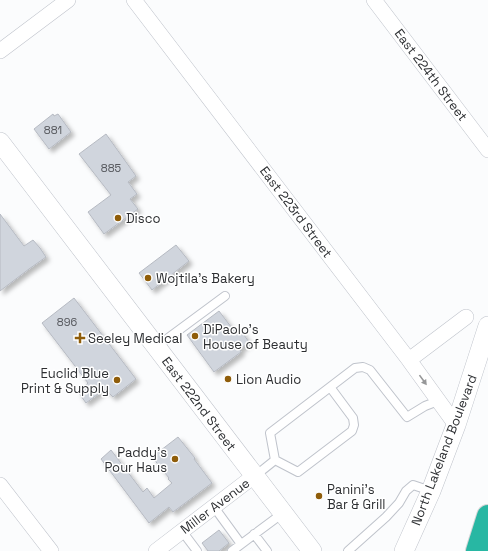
<svg xmlns="http://www.w3.org/2000/svg" width="488" height="551" viewBox="0 0 488 551" font-family="'Space Grotesk',sans-serif">
  <defs>
    <filter id="shadow"><feDropShadow dx="3.5" dy="3.5" stdDeviation="2" flood-color="#0004"/></filter>
  </defs>
  <rect width="100%" height="100%" fill="#fbfcfd"/>
  <path fill="#d0d5dd" stroke="#b6bac2" filter="url(#shadow)" d="M53,114L54,116L58,114L71,132L49,149L34,129Z
    M106,134L136,176L128,182L137,194L130,199L138,209L104,234L88,212L111,195L79,154Z
    M0,214L24,246L33,240L40,248L46,257L29,269L0,291Z
    M176,245L189,261L152,290L139,273Z
    M74,298L136,379L113,397L105,389L86,403L78,392L88,383L42,323Z
    M219,311L235,332L239,328L249,342L240,349L241,352L214,372L187,335Z
    M178,437L195,458L194,459L212,483L173,512L169,507L149,523L101,459L111,450L143,492L147,488L154,498L172,483L168,479L169,478L152,457Z
    M219,530L229,543L219,551H208L202,543Z"/>
  <g fill="none" stroke-linecap="round" stroke-linejoin="round">
    <defs>
      <path id="service" d="M156,347L225,296
        M275,460L298,472L352,431L354,425L353,418L330,387
        M255,476L275,460L270,433L355,368L363,367L370,370L407,417L425,406L438,401
        M214,507L241,544
        M182,531L197,551
        M254,534L267,551
        M232,551L283,513
        M348,551L386,517L399,503L406,491L413,485L431,491"/>
      <path id="minor" d="M134,0L409,360L456,425
        M374,0L488,150
        M0,51L68,0
        M409,360L466,317
        M0,485L51,551
        M156,551L254,476"/>
      <path id="tertiary" d="M0,142L312,551
        M404,551L431,491L456,425L488,326"/>
      <path id="motorway" d="M477,551L488,516"/>
    </defs>
    <use href="#service" stroke="#bfc3cb" stroke-width="10"/>
    <use href="#minor" stroke="#bfc3cb" stroke-width="16"/>
    <use href="#tertiary" stroke="#bfc3cb" stroke-width="20"/>
    <use href="#motorway" stroke="#d5d5d6" stroke-width="24"/>
    <use href="#service" stroke="#fff" stroke-width="8"/>
    <use href="#minor" stroke="#fff" stroke-width="15"/>
    <use href="#tertiary" stroke="#fff" stroke-width="19"/>
    <use href="#motorway" stroke="#28b7a3" stroke-width="22"/>
  </g>
  <defs><path id="oneway-solid" d="M-6-.8H1V-3.2L6.5 0L1 3.2V.8H-6Z"/></defs>
  <use fill="#969798" href="#oneway-solid" transform="translate(423 380) rotate(54)"/>
  <g fill="#8f5d0a" stroke="#fff" stroke-width="1.5">
    <circle cx="118" cy="218" r="4"/>
    <circle cx="148" cy="278" r="4"/>
    <circle cx="195" cy="336" r="4"/>
    <path d="M78 332h4v4h4v4h-4v4h-4v-4h-4v-4h4z"/>
    <circle cx="228" cy="379" r="4"/>
    <circle cx="117" cy="380" r="4"/>
    <circle cx="175" cy="459" r="4"/>
    <circle cx="319" cy="496" r="4"/>
  </g>
  <g text-anchor="middle" dominant-baseline="central" stroke-width="3" stroke-linejoin="round" paint-order="stroke">
    <g font-size="11" fill="#56585d">
      <text x="53" y="130">881</text>
      <text x="111" y="168">885</text>
      <text x="67" y="322">896</text>
    </g>
    <g font-size="13" fill="#2d2f32" stroke="#fff">
      <text transform="translate(431 75) rotate(53)">East 224th Street</text>
      <text transform="translate(296 212) rotate(53)">East 223rd Street</text>
      <text transform="translate(199 404) rotate(53)">East 222nd Street</text>
      <text transform="translate(444 450) rotate(-69)">North Lakeland Boulevard</text>
      <text transform="translate(215 506) rotate(-37)">Miller Avenue</text>
    </g>
    <g font-size="13" fill="#2d2f32" stroke="#fff" text-anchor="start">
      <text x="126" y="218">Disco</text>
      <text x="156" y="278">Wojtila's Bakery</text>
      <text x="203" y="329">DiPaolo's<tspan x="203" dy="15">House of Beauty</tspan></text>
      <text x="88" y="338">Seeley Medical</text>
      <text x="109" y="373" text-anchor="end">Euclid Blue<tspan x="109" dy="15">Print &amp; Supply</tspan></text>
      <text x="236" y="379">Lion Audio</text>
      <text x="167" y="452" text-anchor="end">Paddy's<tspan x="167" dy="15">Pour Haus</tspan></text>
      <text x="327" y="489">Panini's<tspan x="327" dy="15">Bar &amp; Grill</tspan></text>
    </g>
  </g>
</svg>
